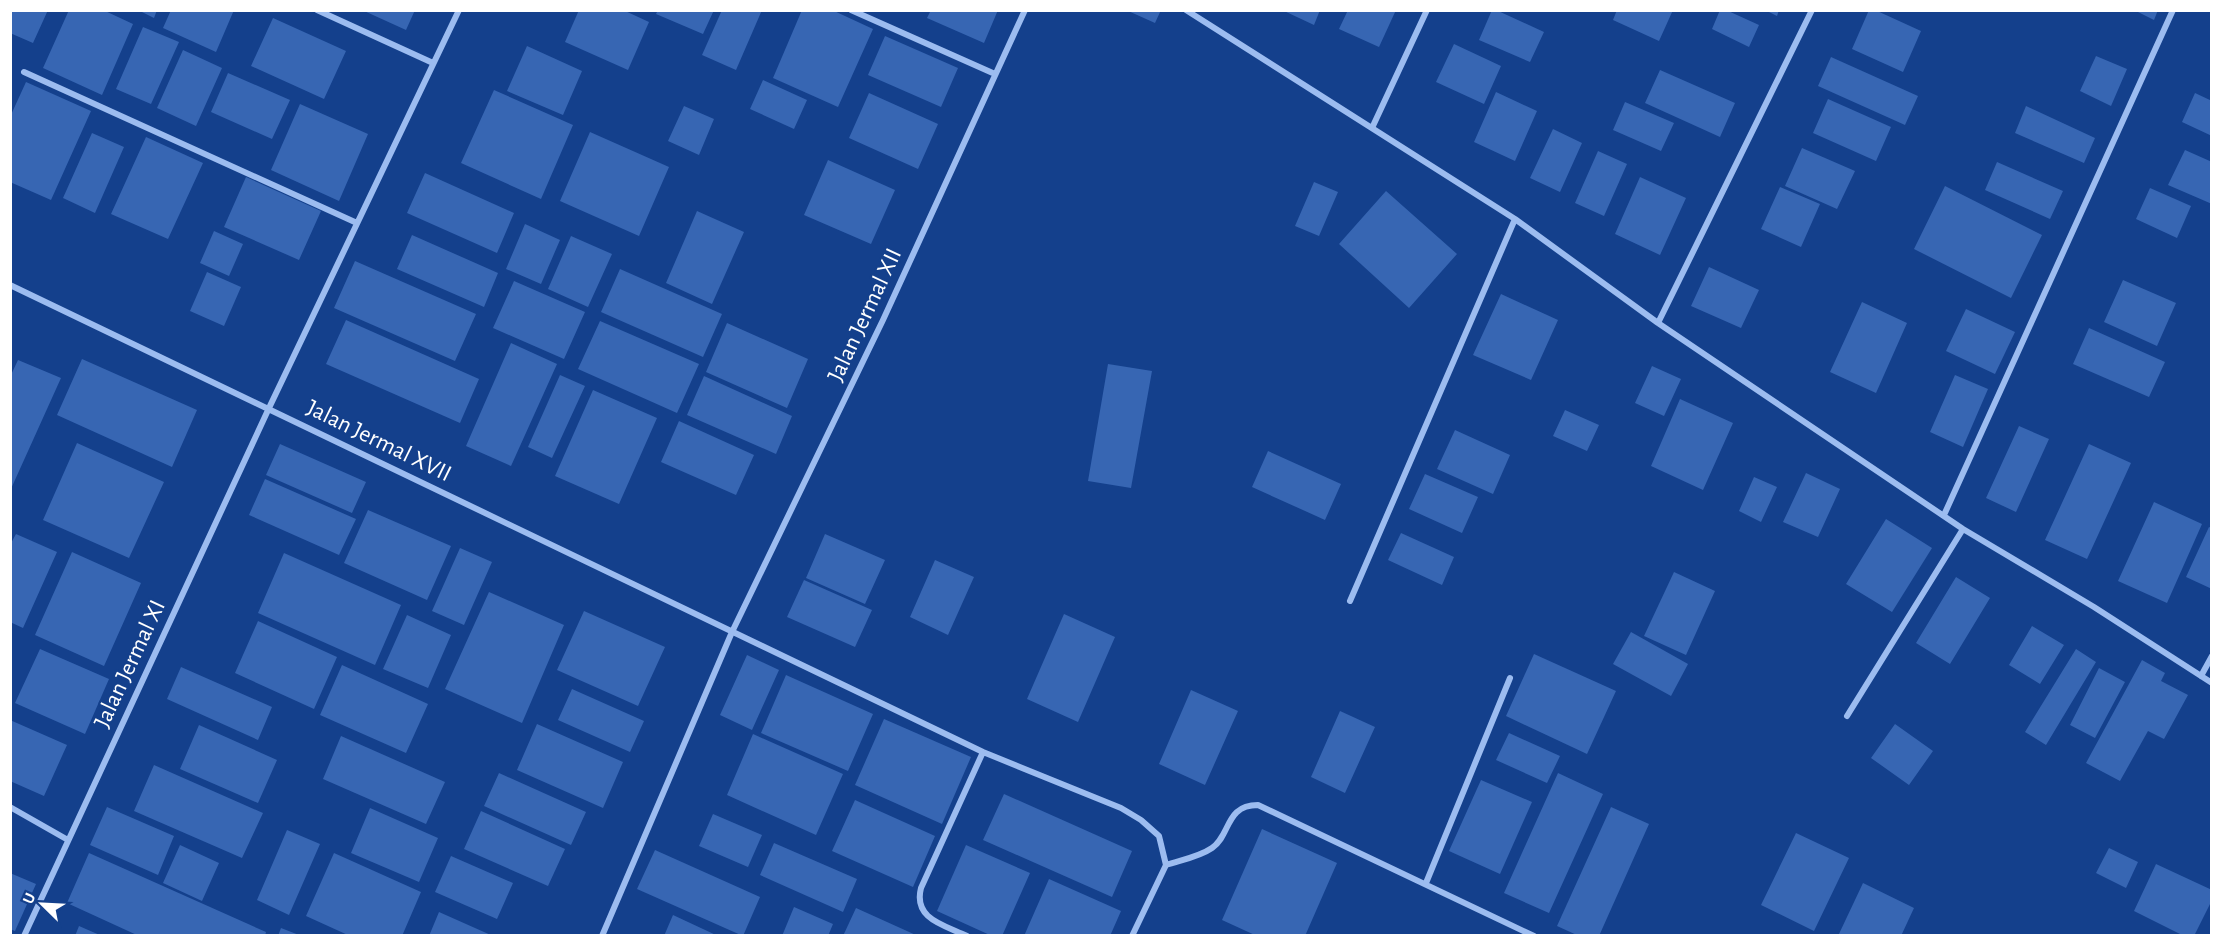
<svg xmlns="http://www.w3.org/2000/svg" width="2222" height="946" viewBox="0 0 2222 946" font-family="'Alegreya Sans',sans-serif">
  <rect width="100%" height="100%" fill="#14408c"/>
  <path fill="#3766b3" d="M10,10H48L33,43L10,33Z
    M69,10H103L133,24L102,95L43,68Z
    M138,10H157L154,18Z
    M171,10H234L216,52L163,28Z
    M362,10H415L406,30Z
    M579,10H623L649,22L628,70L565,42Z
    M658,10H714L703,34L656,14Z
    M722,10H762L736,70L702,55Z
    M802,10H832L873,29L838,107L773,78Z
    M931,10H998L984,43L927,18Z
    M1126,10H1161L1155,23Z
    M1282,10H1320L1314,25Z
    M1348,10H1396L1379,47L1339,29Z
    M1492,10H1496L1544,32L1530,62L1479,40Z
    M1617,10H1673L1659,41L1613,20Z
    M1720,10H1726L1759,25L1749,47L1712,29Z
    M1765,10H1779L1777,16Z
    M1869,10H1875L1921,31L1903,72L1852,49Z
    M2134,10H2158L2154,20Z
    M273,18L346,51L324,99L251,66Z
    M143,27L179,42L151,104L116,89Z
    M885,36L958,68L941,107L868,75Z
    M1454,44L1501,66L1484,104L1436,82Z
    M527,46L582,71L563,115L507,91Z
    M183,50L222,68L196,126L157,108Z
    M2096,56L2127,69L2111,106L2080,91Z
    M1831,57L1918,96L1905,125L1818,86Z
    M1660,70L1735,103L1720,137L1645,103Z
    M228,73L290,100L272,139L211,112Z
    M763,80L807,100L794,129L750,109Z
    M26,82L91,111L51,200L10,182V117Z
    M494,90L573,125L541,199L461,163Z
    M1496,92L1537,111L1515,161L1474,142Z
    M869,93L938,124L918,169L849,138Z
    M2195,93L2212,101V136L2182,122Z
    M1828,99L1891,127L1876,161L1813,133Z
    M1625,102L1674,123L1661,151L1613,130Z
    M300,104L368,134L339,201L271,170Z
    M684,106L714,119L699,155L668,141Z
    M2026,106L2095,138L2084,163L2015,133Z
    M1553,129L1582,143L1560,192L1530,178Z
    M590,132L669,167L639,236L560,201Z
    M92,133L124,147L95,213L63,198Z
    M146,137L203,163L168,239L111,214Z
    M1802,148L1855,171L1837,209L1785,186Z
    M2185,150L2212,162V204L2168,185Z
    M1598,151L1627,164L1604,216L1575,203Z
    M828,160L895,190L871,244L804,215Z
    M1997,162L2063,191L2050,219L1985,190Z
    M425,173L514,213L497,253L407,213Z
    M246,177L321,211L299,260L224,227Z
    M1640,177L1686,198L1660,255L1615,234Z
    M1314,182L1338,192L1319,236L1295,226Z
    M1945,186L2042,235L2011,298L1914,249Z
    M1780,187L1820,204L1801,247L1761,229Z
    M2150,188L2191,206L2177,238L2136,219Z
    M1386,191L1457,254L1409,308L1339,244Z
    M697,211L744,232L712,304L666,283Z
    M525,224L560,240L541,284L506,269Z
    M214,231L243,244L229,276L200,263Z
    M412,235L498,273L484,307L397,269Z
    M571,236L612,254L588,307L548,289Z
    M355,261L476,314L455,361L334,308Z
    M1709,267L1759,290L1741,328L1691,306Z
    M620,269L722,314L703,357L601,312Z
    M207,272L241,287L224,326L190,311Z
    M2123,280L2176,303L2157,346L2104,322Z
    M514,281L585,312L564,359L493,328Z
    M1501,294L1558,320L1531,380L1473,355Z
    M1862,302L1907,323L1876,393L1830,372Z
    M1966,309L2015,332L1995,374L1946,351Z
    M346,320L479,379L460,423L326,364Z
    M600,321L699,364L677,413L578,369Z
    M727,323L808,359L787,408L706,372Z
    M2089,328L2165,362L2149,397L2073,364Z
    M511,343L557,364L511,466L466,446Z
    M82,359L197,410L172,467L57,415Z
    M18,360L61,378L10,491V377Z
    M1108,364L1152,371L1131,488L1088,481Z
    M1652,366L1681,379L1664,416L1635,403Z
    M560,375L585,386L552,458L528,447Z
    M1955,375L1988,389L1963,447L1930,432Z
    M704,376L792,416L776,454L687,415Z
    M593,390L657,418L619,504L555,476Z
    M1680,399L1733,423L1703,490L1651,466Z
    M1565,410L1599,425L1587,451L1553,436Z
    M679,421L754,455L736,495L661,462Z
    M2019,426L2049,439L2016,512L1986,498Z
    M1455,430L1510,455L1493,494L1437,469Z
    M77,443L164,482L129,558L43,520Z
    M280,444L366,482L352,513L266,475Z
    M2089,444L2131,463L2087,559L2045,540Z
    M1268,451L1341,484L1325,520L1252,487Z
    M1806,473L1840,489L1818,537L1783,522Z
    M1425,474L1478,497L1462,533L1409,509Z
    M1754,477L1777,487L1761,522L1739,511Z
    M265,479L356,519L339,555L249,515Z
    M2154,502L2202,524L2167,603L2118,581Z
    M368,510L451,546L427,600L344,563Z
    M1886,519L1932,548L1892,612L1846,584Z
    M2209,527L2212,528V589L2186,577Z
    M1401,533L1454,557L1442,585L1388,560Z
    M16,534L57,552L23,628L10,622V545Z
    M825,534L885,560L865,604L806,578Z
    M460,548L492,562L464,625L432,611Z
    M72,552L141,583L104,666L35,635Z
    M284,553L401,605L375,665L258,613Z
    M935,560L974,577L948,635L910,617Z
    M1674,572L1715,591L1686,655L1644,636Z
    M1956,577L1990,598L1950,664L1916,643Z
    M804,580L872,610L855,647L787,617Z
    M489,592L564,625L522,723L445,689Z
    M584,611L665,647L638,706L557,670Z
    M1064,614L1115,637L1078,722L1027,699Z
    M407,615L451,635L428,688L383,669Z
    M258,621L337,657L314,709L235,673Z
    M2032,626L2064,645L2040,684L2009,665Z
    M1631,632L1688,664L1671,696L1613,664Z
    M40,649L109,679L85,734L15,703Z
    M2076,649L2096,662L2046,745L2025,732Z
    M1534,654L1616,691L1587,754L1506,716Z
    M747,655L779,670L752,730L720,715Z
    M2142,660L2165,673L2161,681L2188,695L2164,739L2148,731L2120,781L2086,763Z
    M342,665L428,704L406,753L320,715Z
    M181,667L272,707L258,740L167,699Z
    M2099,668L2125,682L2095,738L2070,725Z
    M786,675L873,714L848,771L761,733Z
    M572,689L644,721L630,752L558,720Z
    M1191,690L1238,711L1205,785L1159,764Z
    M1340,711L1375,727L1345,793L1311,777Z
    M884,719L971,757L942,824L855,785Z
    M10,720L67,745L44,796L10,781Z
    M537,724L623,762L603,808L517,770Z
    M1895,724L1933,751L1909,785L1871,758Z
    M199,725L277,760L258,803L180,769Z
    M1509,733L1560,756L1547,783L1496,760Z
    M753,734L843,774L816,835L727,795Z
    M341,736L445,782L426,824L323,779Z
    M154,765L263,813L242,858L134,811Z
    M499,773L586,812L571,845L484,806Z
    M1558,773L1603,794L1549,913L1504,893Z
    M1481,780L1532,802L1500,874L1449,851Z
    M1004,794L1132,851L1112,897L983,840Z
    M855,800L935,836L913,887L832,851Z
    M107,807L174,836L158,875L90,845Z
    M1611,807L1649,824L1599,936H1579L1557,926Z
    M370,808L438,838L419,882L351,853Z
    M481,811L565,849L548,886L464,849Z
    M713,814L762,835L748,867L699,846Z
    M1262,829L1337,863L1305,936H1257L1222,920Z
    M287,830L320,844L289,915L257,900Z
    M1796,833L1849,858L1814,931L1761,905Z
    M774,843L857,879L843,912L760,875Z
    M180,845L219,863L202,901L163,883Z
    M966,845L1030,873L1002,936H992L937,911Z
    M2109,848L2138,862L2126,888L2096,873Z
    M655,850L760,897L743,936L637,889Z
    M89,853L266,932L265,936H139L67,903Z
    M334,853L421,892L402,936H350L306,916Z
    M451,856L513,883L497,919L435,892Z
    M2156,864L2212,890V900L2194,936H2184L2134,911Z
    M10,873L36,884L15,931L10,929Z
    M1049,879L1121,911L1110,936H1024Z
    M1863,883L1914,908L1901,936H1838Z
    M794,907L833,924L828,936H782Z
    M856,908L918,936H843Z
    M439,912L493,936H429Z
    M673,915L718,936H664Z
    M79,926L102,936H75Z
    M281,928L299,935V936H278Z"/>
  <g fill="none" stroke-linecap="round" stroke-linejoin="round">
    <path stroke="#9cbcf0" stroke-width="6" d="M317,10L433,63
      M851,10L995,74
      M1186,10L1515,219L1658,323L1963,529L2094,607L2212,683
      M24,72L357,223
      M1372,128L1427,10
      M10,285L983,752L1121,808L1141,820L1159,836L1166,865L1132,936
      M1658,323L1812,10
      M1944,515L2173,10
      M1350,601L1515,219
      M2201,676L2212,656
      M1847,716L1963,529
      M10,807L68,840
      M1166,865C1181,860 1199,857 1212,848C1231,835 1225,805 1258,805L1534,936
      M1426,883L1510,678
      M24,936L269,408L459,10
      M602,936L732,632L883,320L1025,10
      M967,936C944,925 913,919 921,888L983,752"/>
  </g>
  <g text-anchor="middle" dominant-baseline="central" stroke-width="4.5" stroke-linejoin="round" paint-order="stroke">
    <g font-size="24" fill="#fff" stroke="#14408c">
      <text transform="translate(865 315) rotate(-65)">Jalan Jermal XII</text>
      <text transform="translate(379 441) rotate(26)">Jalan Jermal XVII</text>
      <text transform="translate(130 664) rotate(-65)">Jalan Jermal XI</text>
    </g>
  </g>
  <rect width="2222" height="946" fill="none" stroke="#ffffff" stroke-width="24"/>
  <g transform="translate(42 904) rotate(294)" stroke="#14408c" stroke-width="4.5" paint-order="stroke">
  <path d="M0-4.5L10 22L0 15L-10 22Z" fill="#ffffff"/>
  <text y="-9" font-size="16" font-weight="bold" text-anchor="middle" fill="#ffffff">U</text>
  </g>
</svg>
